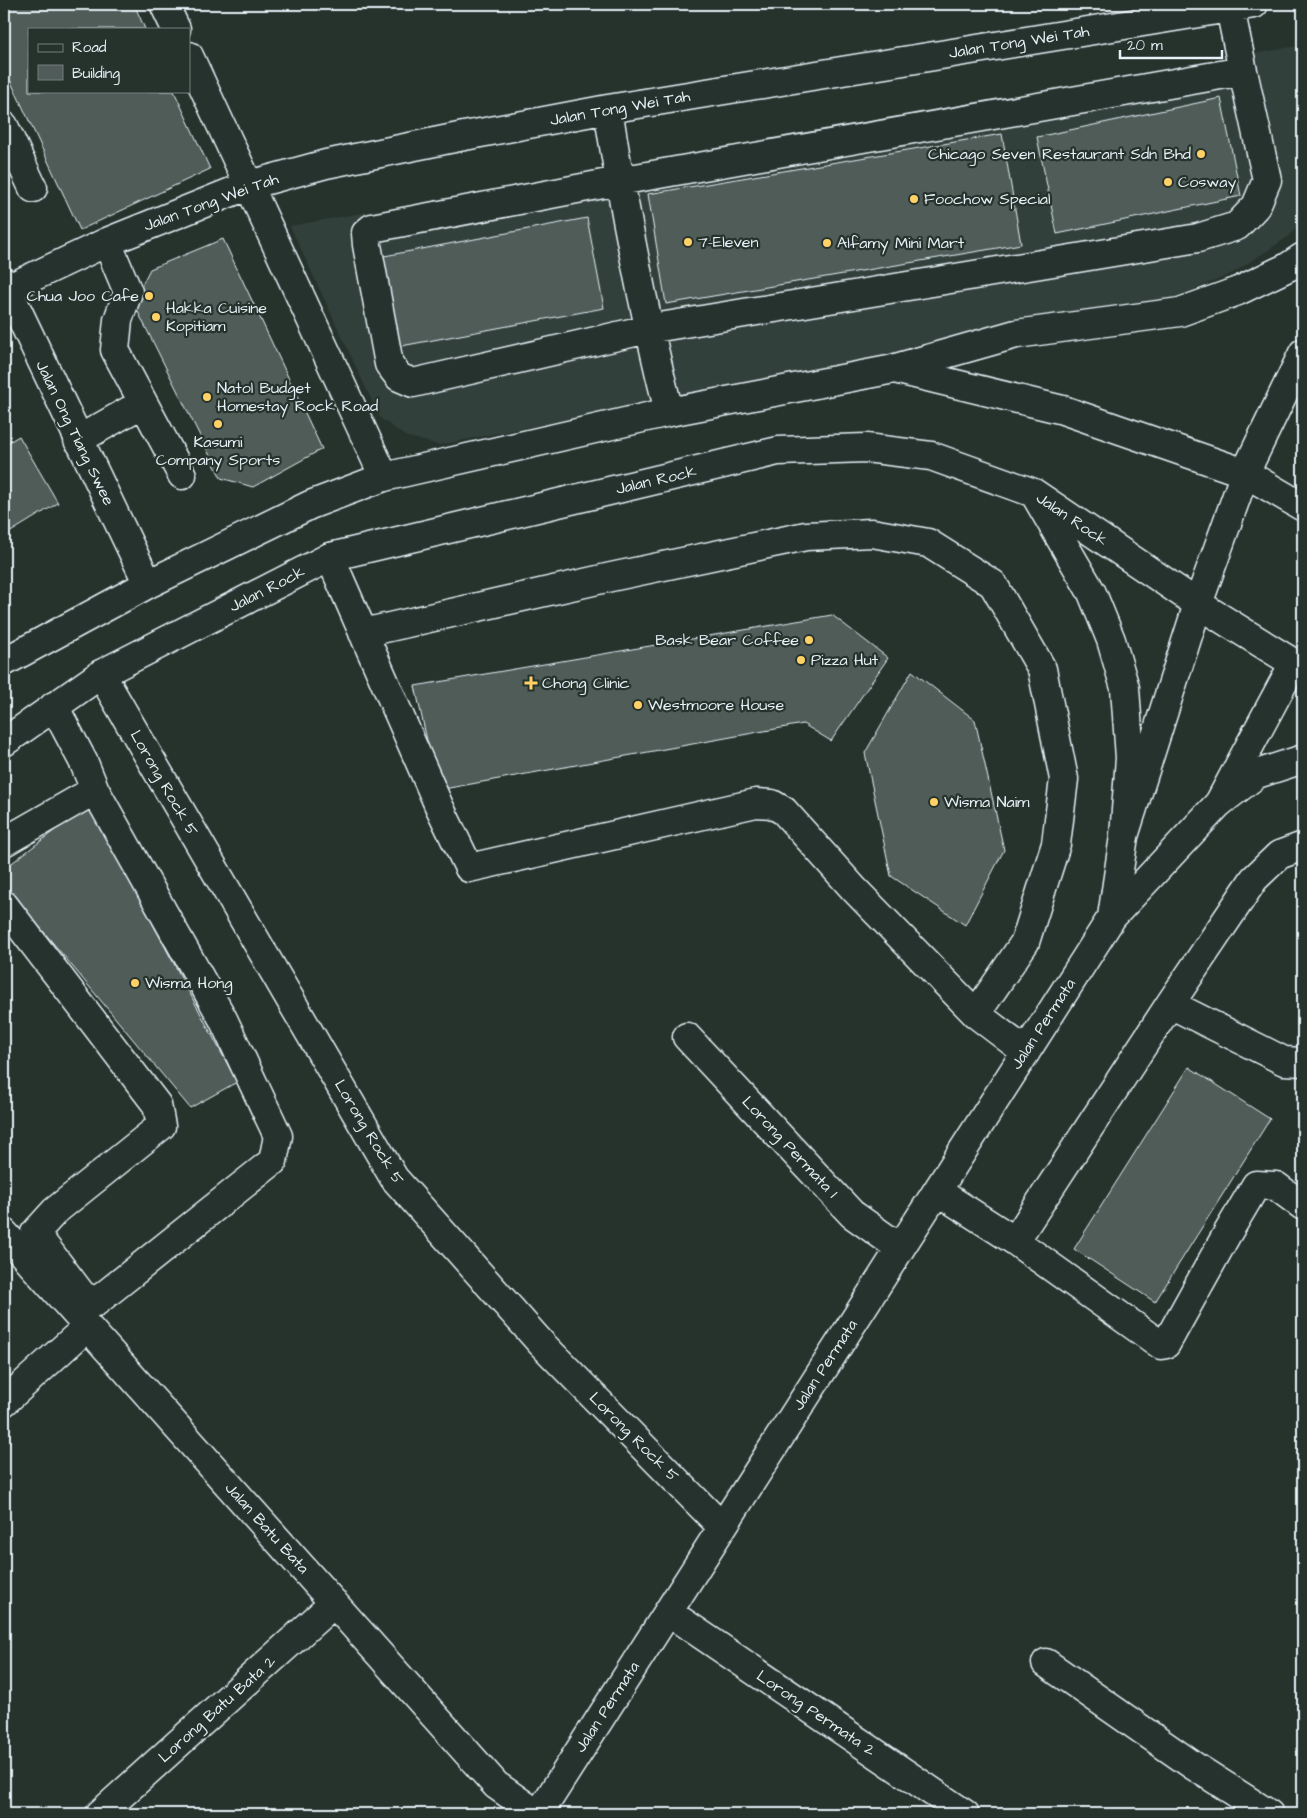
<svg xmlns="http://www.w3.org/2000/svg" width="1307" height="1818" viewBox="0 0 1307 1818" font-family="'Architects Daughter',sans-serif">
  <rect width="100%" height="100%" fill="#26332d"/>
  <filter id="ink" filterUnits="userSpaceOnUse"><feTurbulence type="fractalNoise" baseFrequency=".02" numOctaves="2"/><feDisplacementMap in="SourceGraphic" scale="10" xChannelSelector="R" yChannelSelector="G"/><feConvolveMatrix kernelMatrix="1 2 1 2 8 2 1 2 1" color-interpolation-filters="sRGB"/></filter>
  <g filter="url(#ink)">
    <path fill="#333f3a" d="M1303,45V221L1288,237L1233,273L1174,298L439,445L405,436L380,418L290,226Z"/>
    <path fill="#505c59" stroke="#e8f1f8" d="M4,4H134L145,29H29V91H174L210,169L80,230L4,67Z
      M1221,98L1241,196L1057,234L1037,137Z
      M1002,134L1021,244L666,304L648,194Z
      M587,218L604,308L396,347L379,257Z
      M223,239L322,449L253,487L221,478L133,302L150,269Z
      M19,436L58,503L4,536V445Z
      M832,615L888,658L831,741L803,724L438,790L415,686Z
      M912,671L975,720L1004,850L965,925L891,876L865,753Z
      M89,804L237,1082L190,1108L4,884V869Z
      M1189,1067L1270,1119L1155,1302L1074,1249Z"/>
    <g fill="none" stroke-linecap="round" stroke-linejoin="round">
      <defs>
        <path id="minor" d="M164,4L176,29
          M1230,8L1243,71
          M189,56L384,477
          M1243,71L1267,180L1256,206L1237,226L1198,238L648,329L413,383L399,377L389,364L367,245L366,233L372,228L619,181Z
          M608,109C624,211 644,312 669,412
          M4,126L33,188
          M107,242L128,292L118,320L115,350L182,475
          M7,289L107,242L249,185L326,164L459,137L608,109L1254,4
          M78,440L143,403
          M330,557L439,806L469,868L756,803L772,804L784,811L854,889L976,1014L1026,1052
          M363,633L611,577L806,536L872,533L928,543L993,584L1042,669L1064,779L1056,844L1025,942L976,1014
          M101,674L394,1178L541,1343L722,1527
          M4,842L95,790
          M4,905L157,1105L161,1126L55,1211L35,1233L82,1295L96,1302L273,1161L278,1136L223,1019L95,790L84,763L54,706
          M1112,917L1124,836L1198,604
          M1170,1004L1284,1061L1303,1062
          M687,1037L852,1214L900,1248
          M937,1191L1015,1241L1161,1345L1166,1344L1227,1234L1256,1185L1276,1186L1303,1206
          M4,1233L496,1785L537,1814
          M1015,1241L1170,1004L1254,879L1279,855L1303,846
          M4,1402L87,1327
          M668,1612L965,1814
          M1046,1663L1194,1766L1269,1814
          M100,1814L334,1603
          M539,1814L1112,917L1219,803L1294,663"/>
        <path id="major" d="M4,282L148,584
          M896,368L1016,334L1180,312L1238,291L1288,267L1303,257
          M1037,498L1092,593L1111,640L1125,688L1130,758L1124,836
          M1198,604L1245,473L1303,353
          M4,662L148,584L310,505L384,477L669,412L894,369L1063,410L1245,473L1303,507
          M4,742L101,674L330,557L778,451L866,448L931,456L1034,493L1198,604L1303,669
          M1219,803L1257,774L1303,759"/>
      </defs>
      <use href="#minor" stroke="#e8f1f8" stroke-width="31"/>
      <use href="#major" stroke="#e8f1f8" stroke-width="31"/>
      <use href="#minor" stroke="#26332d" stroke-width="28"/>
      <use href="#major" stroke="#26332d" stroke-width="28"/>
    </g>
  </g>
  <g fill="#ffd166" stroke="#26332d" stroke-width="2">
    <circle cx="1201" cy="154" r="5"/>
    <circle cx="1168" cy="182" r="5"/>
    <circle cx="914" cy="199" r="5"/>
    <circle cx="688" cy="242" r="5"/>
    <circle cx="827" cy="243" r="5"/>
    <circle cx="149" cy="296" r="5"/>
    <circle cx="156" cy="317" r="5"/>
    <circle cx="207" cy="397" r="5"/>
    <circle cx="218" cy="424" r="5"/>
    <circle cx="809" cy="640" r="5"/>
    <circle cx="801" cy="660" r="5"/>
    <path d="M528.5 675.5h5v5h5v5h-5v5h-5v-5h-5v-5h5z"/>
    <circle cx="638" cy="705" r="5"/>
    <circle cx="934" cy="802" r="5"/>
    <circle cx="135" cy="983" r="5"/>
  </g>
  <g text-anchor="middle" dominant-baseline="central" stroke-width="4.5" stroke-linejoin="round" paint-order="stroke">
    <g font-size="16" fill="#e8f1f8" stroke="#26332d">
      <text transform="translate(1019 42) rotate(-9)">Jalan Tong Wei Tah</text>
      <text transform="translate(620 108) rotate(-10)">Jalan Tong Wei Tah</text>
      <text transform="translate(211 202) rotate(-20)">Jalan Tong Wei Tah</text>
      <text transform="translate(75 433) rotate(64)">Jalan Ong Tiang Swee</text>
      <text transform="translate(656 480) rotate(-13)">Jalan Rock</text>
      <text transform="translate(1072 519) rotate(34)">Jalan Rock</text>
      <text transform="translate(267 589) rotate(-27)">Jalan Rock</text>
      <text transform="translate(164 783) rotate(60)">Lorong Rock 5</text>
      <text transform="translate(1043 1024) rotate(-57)">Jalan Permata</text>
      <text transform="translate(369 1132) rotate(59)">Lorong Rock 5</text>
      <text transform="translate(790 1147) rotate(47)">Lorong Permata 1</text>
      <text transform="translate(825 1365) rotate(-57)">Jalan Permata</text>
      <text transform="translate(634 1437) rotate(45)">Lorong Rock 5</text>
      <text transform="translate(267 1528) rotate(48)">Jalan Batu Bata</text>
      <text transform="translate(607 1707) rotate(-57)">Jalan Permata</text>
      <text transform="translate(217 1709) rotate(-42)">Lorong Batu Bata 2</text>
      <text transform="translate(816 1713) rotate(34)">Lorong Permata 2</text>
    </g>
    <g font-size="16" fill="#e8f1f8" stroke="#26332d" text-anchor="start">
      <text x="1191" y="154" text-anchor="end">Chicago Seven Restaurant Sdn Bhd</text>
      <text x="1178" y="182">Cosway</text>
      <text x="924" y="199">Foochow Special</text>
      <text x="698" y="242">7-Eleven</text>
      <text x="837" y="243">Alfamy Mini Mart</text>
      <text x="139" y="296" text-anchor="end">Chua Joo Cafe</text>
      <text x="166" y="308">Hakka Cuisine<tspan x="166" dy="18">Kopitiam</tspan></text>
      <text x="217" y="388">Natol Budget<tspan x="217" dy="18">Homestay Rock Road</tspan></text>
      <text x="218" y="442" text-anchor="middle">Kasumi<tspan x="218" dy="18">Company Sports</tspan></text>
      <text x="799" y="640" text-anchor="end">Bask Bear Coffee</text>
      <text x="811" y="660">Pizza Hut</text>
      <text x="542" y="683">Chong Clinic</text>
      <text x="648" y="705">Westmoore House</text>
      <text x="944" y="802">Wisma Naim</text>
      <text x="145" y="983">Wisma Hong</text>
    </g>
  </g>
  <rect width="1307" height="1818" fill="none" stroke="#26332d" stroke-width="20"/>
  <rect x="10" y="10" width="1287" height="1798" fill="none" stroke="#e8f1f8" stroke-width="2" filter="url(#ink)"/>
  <rect x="28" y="28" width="162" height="65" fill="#26332d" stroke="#747f7e"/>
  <rect x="38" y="44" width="25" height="8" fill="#26332d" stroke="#747f7e"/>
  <text x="72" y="52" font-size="15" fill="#e8f1f8">Road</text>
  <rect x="38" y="65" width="25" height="15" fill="#505c59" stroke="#747f7e"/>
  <text x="72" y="78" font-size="15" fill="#e8f1f8">Building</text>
  <path d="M1120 50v8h102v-8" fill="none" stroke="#e8f1f8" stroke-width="2.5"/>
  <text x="1127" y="50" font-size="15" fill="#e8f1f8" stroke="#26332d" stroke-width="4" paint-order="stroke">20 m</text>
</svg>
